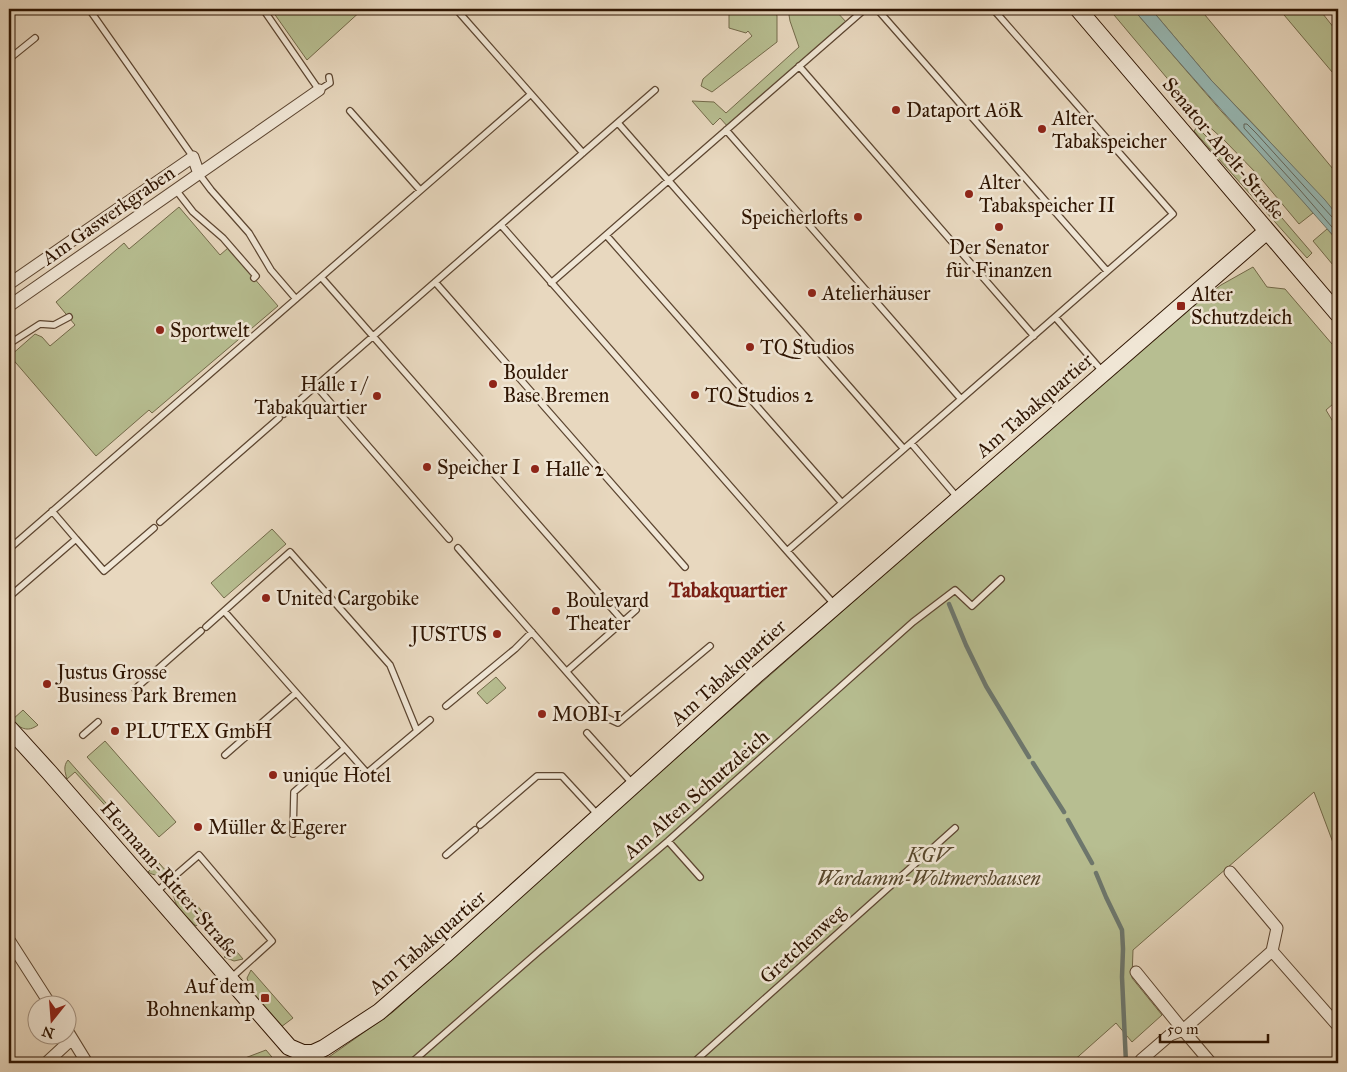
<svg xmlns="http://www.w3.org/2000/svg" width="1347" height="1072" viewBox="0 0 1347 1072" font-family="'IM FELL Great Primer',serif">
  <rect width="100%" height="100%" fill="#e8d8bf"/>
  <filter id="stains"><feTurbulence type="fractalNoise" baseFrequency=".004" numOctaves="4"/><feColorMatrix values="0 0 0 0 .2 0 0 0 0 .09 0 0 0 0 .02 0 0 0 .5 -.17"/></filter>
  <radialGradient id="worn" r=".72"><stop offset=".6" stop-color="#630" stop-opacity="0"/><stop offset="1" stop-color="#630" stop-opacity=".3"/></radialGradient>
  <path fill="#b7be91" stroke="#736a4a" d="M271,9H363L307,60Z
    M729,9H775L777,16V42L712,92L701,86L703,79L752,36L748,31L746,33L729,28Z
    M788,9H832L829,13L834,12L835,10L848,24L729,128L720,118L713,125L692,101L714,102L726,113L799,47L790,21Z
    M1109,9H1133L1222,112L1297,193L1313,213L1299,224L1258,175L1225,141L1203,121Z
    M1151,9H1200L1338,175V216L1259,130L1211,80Z
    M1279,9H1319L1338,33V79Z
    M1197,127L1223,153L1270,204L1312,253L1307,258L1194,131Z
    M179,207L220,255L228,248L278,306L152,413L149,410L96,456L10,356L35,334L42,337L50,346L75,325L56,302L124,243L129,249Z
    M1327,229L1338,241V271L1313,241Z
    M1253,267L1267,287L1285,289L1338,351V413L1333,404L1326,410L1338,430V856L1314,792L1133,950L1132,978L1162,1015L1132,1042L1116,1023L1071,1063H323L326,1059L393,1012L633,796L1166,326L1221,285Z
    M272,529L286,544L224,598L211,583Z
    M496,677L506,688L487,704L477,693Z
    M23,710L38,725C27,733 20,728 12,720Z
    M105,741L176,822L159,837L87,757Z
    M68,760L167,872C160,876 154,876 148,872L157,863L75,772L67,779C65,772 63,766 68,760Z
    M177,882L243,959L234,961L224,957L232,952L204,920L196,926C183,912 167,903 177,882Z
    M251,970L293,1018L281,1027L251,991L247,978Z
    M266,1050L277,1063H232Z"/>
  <path fill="#97b9b5" stroke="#6d776d" d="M1133,9H1151L1211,80L1325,200L1338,216V241C1270,164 1200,87 1133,9Z"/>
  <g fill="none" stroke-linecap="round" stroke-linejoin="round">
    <path stroke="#63675c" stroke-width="1" d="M1338,219L1332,217L1256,133L1247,124H1244V128L1300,190L1338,234"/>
    <path stroke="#6d776d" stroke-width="4.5" d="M949,604L966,645L986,686L1029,757
      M1033,763L1064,812
      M1068,820L1092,863
      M1096,873L1106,897L1122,930L1123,949L1122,977L1126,1063"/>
    <defs>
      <path id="lane" d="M89,9L193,157
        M263,9L319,90L330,83L329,77
        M456,9L583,153
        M877,9L1107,271
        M9,59L35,38
        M799,66L1034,336
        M350,111L420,190
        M618,123L904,449
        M726,130L961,399
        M199,174L211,190L249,233L271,270L296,299
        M176,190L193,212L223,238L256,276L254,278
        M501,225L787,551L834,604
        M606,235L842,503
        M321,277L623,621
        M435,282L685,567
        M551,283L865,9
        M1055,317L1103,372
        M9,344L40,324L54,325L69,317
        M316,386L449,539
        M284,414L655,90
        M911,443L957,497
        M52,511L76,539
        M160,522L279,418
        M458,548L607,718L618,723L710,646
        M9,549L531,94
        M787,551L1173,214L993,9
        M9,597L76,539L104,571L154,528
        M206,627L224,611
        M567,671L636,610
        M135,689L201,631
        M446,706L515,649L532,632
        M417,731L390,665L290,552L224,611L367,773L430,720
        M587,733L632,783
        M83,735L98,722
        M225,755L296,693
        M480,825L537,776H562L598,815
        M293,834L294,792L345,748
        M668,841L700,877
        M446,855L475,830
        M155,893L199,855L272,941L231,978
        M411,1063L538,952L668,841L913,622L955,590L972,606L1001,579
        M693,1063L955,828"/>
      <path id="street" d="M9,284L193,157L199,174
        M9,306L319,90
        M9,940L50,1004
        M1272,951L1338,1026
        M1136,972L1183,1030L1170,1035L1141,1060
        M68,1032L87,1063
        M46,1063L72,1039
        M1211,1063L1183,1030L1272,951L1277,928L1230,872"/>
      <path id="secondary" d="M1078,9L1338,314
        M9,728L49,772L289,1047L303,1053H313L324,1048L379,1012L446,954L756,675L1267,231"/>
    </defs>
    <use href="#lane" stroke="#5d4631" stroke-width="8"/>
    <use href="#street" stroke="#5d4631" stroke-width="13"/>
    <use href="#secondary" stroke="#2f1502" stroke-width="18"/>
    <use href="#lane" stroke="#f0e6d5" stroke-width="5.5"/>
    <use href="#street" stroke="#f0e6d5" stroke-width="11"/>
    <use href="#secondary" stroke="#f0e6d5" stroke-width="16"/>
  </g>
  <g fill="#8f2418" stroke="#f0e6d5" stroke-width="2">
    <circle cx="896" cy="110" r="5"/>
    <circle cx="1042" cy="129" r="5"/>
    <circle cx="969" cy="194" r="5"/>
    <circle cx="858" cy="217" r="5"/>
    <circle cx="999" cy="227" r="5"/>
    <circle cx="812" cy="293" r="5"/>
    <rect x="1176" y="301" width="10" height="10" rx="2.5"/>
    <circle cx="160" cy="330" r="5"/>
    <circle cx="750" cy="347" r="5"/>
    <circle cx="493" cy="384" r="5"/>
    <circle cx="695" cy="395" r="5"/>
    <circle cx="377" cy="396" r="5"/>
    <circle cx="427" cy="467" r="5"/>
    <circle cx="535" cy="469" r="5"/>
    <circle cx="266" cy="598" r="5"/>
    <circle cx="556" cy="611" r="5"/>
    <circle cx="497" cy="634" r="5"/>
    <circle cx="47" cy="684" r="5"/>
    <circle cx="542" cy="714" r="5"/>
    <circle cx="115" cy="731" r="5"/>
    <circle cx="273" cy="775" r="5"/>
    <circle cx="198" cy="827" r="5"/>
    <rect x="260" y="993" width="10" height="10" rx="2.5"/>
  </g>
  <g text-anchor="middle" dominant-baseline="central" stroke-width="5" stroke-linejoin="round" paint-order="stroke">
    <g font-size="20" fill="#2f1502" stroke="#f0e6d5" text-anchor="start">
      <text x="906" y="110">Dataport AöR</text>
      <text x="1052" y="118">Alter<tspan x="1052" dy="23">Tabakspeicher</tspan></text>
      <text x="979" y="182">Alter<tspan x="979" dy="23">Tabakspeicher II</tspan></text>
      <text x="848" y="217" text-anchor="end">Speicherlofts</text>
      <text x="999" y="247" text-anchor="middle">Der Senator<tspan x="999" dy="23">für Finanzen</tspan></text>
      <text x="822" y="293">Atelierhäuser</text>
      <text x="1191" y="294">Alter<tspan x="1191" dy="23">Schutzdeich</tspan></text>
      <text x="170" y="330">Sportwelt</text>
      <text x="760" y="347">TQ Studios</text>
      <text x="503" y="372">Boulder<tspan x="503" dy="23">Base Bremen</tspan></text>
      <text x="367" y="384" text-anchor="end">Halle 1 /<tspan x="367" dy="23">Tabakquartier</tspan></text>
      <text x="705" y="395">TQ Studios 2</text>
      <text x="437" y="467">Speicher I</text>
      <text x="545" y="469">Halle 2</text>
      <text x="276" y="598">United Cargobike</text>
      <text x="566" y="600">Boulevard<tspan x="566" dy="23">Theater</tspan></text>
      <text x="487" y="634" text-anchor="end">JUSTUS</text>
      <text x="57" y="672">Justus Grosse<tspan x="57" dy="23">Business Park Bremen</tspan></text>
      <text x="552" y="714">MOBI 1</text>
      <text x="125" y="731">PLUTEX GmbH</text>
      <text x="283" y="775">unique Hotel</text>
      <text x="208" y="827">Müller &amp; Egerer</text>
      <text x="255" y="986" text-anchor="end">Auf dem<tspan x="255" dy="23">Bohnenkamp</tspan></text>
    </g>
    <g font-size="20" fill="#2f1502" stroke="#f0e6d5">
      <text transform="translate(1224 148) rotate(50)">Senator-Apelt-Straße</text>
      <text transform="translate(108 215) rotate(-35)">Am Gaswerkgraben</text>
      <text transform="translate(1034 405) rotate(-41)">Am Tabakquartier</text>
      <text transform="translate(728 672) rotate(-42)">Am Tabakquartier</text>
      <text transform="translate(696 794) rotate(-41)">Am Alten Schutzdeich</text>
      <text transform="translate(170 879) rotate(49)">Hermann-Ritter-Straße</text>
      <text transform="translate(427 942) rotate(-41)">Am Tabakquartier</text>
      <text transform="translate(802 944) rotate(-42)">Gretchenweg</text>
    </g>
    <g font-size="20" font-style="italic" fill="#58482d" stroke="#f0e6d5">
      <text x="929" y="855">KGV<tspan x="929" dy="23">Wardamm-Woltmershausen</tspan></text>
    </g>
    <g font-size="21" font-weight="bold" fill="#7a1f14" stroke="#f0e6d5">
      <text x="728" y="590">Tabakquartier</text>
    </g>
  </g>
  <rect width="1347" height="1072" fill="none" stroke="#e8d8bf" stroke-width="30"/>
  <rect x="10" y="10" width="1327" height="1052" fill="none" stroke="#2f1502" stroke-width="2.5"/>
  <rect x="15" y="15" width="1317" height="1042" fill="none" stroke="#2f1502"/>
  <g transform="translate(52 1020) rotate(197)"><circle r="24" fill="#f0e6d5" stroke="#a39281"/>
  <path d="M0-4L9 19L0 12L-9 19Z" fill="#8f2418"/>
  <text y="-8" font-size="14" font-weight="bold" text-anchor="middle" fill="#2f1502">N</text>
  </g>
  <path d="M1160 1034v8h108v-8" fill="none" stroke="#2f1502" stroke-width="2.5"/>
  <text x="1167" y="1034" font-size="15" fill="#2f1502" stroke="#f0e6d5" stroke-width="4" paint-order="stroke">50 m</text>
  <rect width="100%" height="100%" filter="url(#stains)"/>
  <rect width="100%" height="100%" fill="url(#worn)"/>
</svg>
